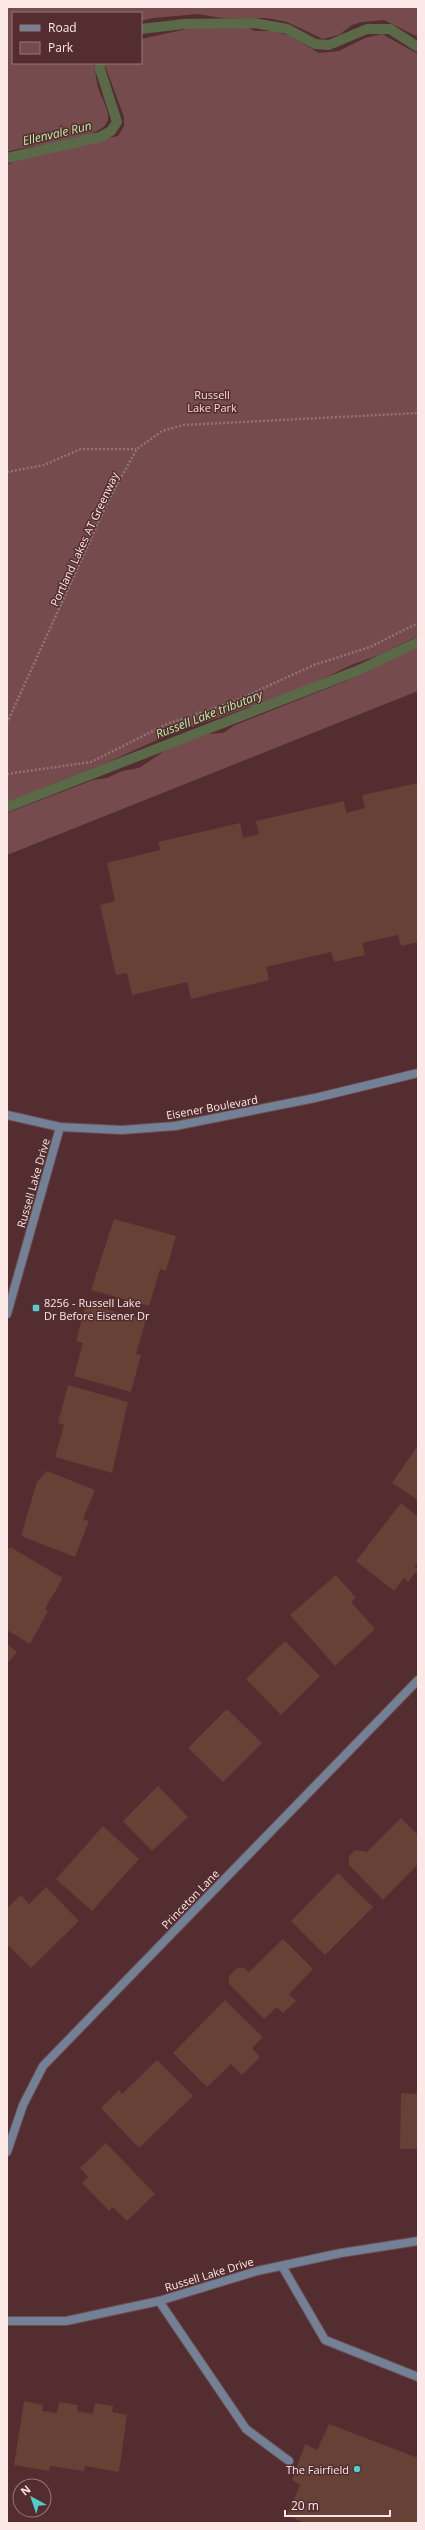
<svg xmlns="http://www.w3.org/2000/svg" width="425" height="2530" viewBox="0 0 425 2530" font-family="'Open Sans',sans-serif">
  <rect width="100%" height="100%" fill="#532d2f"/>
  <path fill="#764b4d" d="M7,7H412L418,9V37L384,20L362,22L352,25L339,35L323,39L287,22L266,18H222L198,14L153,18L141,21V13H13V63H94C96,72 96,82 99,90C102,99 109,110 108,119C106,141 26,145 7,152Z
    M228,26H245L255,31H272L290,36L319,53L339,51L365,38L382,34L418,54V636L379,655L351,665L269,705L249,707L166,736L104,764L7,802V165L26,155L118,136L124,126V117L104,63H141V39L187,29Z
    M418,647V691L7,855V813L93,780L107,778L122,771L139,768L166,750L206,734L223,733L235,725L346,681Z"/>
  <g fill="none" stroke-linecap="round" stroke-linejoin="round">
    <path stroke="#5a6947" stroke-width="10" d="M141,29L184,24L254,23L287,29L315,44L329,45L367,29H390L418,47
      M7,158L100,137L111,131L117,122L100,69V63
      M7,807L359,670L418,642"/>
  </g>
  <path fill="#674136" d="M418,783V942L401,946L398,935L362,943L365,955L334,962L331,952L266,967L269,980L191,999L187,982L132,995L127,973L116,975L100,905L115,901L107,863L160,850L158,842L240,823L243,838L259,834L256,821L344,801L346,813L365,808L362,795Z
    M114,1219L176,1236L166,1271L160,1269L149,1306L91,1290Z
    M86,1304L146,1320L136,1354L141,1355L131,1392L74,1376L83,1343L76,1341Z
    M68,1385L128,1402L112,1473L55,1457L64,1425L58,1423Z
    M418,1445V1500L392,1483Z
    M47,1471L95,1490L83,1519L89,1521L75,1557L21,1536L37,1482Z
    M401,1503L418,1517V1562L414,1567L418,1569L408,1582L404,1578L394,1591L356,1561Z
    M10,1547L63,1578L45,1609L48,1611L30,1644L7,1630V1551Z
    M336,1575L356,1598L351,1602L375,1629L335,1666L290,1615Z
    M285,1641L320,1676L281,1715L246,1679Z
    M7,1644L17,1652L7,1664Z
    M227,1709L262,1743L223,1782L188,1748Z
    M158,1786L188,1817L152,1851L123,1821Z
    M401,1818L418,1835V1864L383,1900L349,1865V1856L355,1850L367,1852Z
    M103,1826L139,1859L92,1911L56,1879Z
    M338,1873L373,1907L325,1955L291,1921Z
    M46,1887L79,1921L31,1968L7,1944V1908L21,1895L29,1904Z
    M283,1939L313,1969L289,1994L296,2001L283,2013L277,2007L264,2019L229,1984V1976L237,1968H244L249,1972Z
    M225,2000L263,2037L252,2048L260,2057L242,2075L231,2064L207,2087L173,2053Z
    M157,2060L193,2096L139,2148L101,2108L119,2090L122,2094Z
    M401,2093L418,2094V2149H400Z
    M106,2143L155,2194L127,2221L113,2207L109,2211L82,2183L88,2177L80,2168Z
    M24,2401L43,2405L42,2411L57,2413L59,2402L78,2405L77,2411L93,2414L95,2403L113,2406L112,2412L127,2415L119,2472L85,2466L84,2471L50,2466L49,2471L14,2465Z
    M329,2424L418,2458V2523H305L287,2515L300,2485L292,2480L305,2444L317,2450Z"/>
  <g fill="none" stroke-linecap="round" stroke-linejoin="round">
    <defs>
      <path id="service" d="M282,2266L325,2340L418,2377
        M159,2301L246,2429L289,2461"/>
      <path id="minor" d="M7,1314L60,1127
        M7,2152L23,2105L43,2066L418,1680
        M7,2321H66L159,2301L257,2271L341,2253L418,2241"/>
      <path id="tertiary" d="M7,1115L60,1127L122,1130L175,1126L315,1098L418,1073"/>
    </defs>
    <use href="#service" stroke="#6e4b4d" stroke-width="10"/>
    <use href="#minor" stroke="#6e4b4d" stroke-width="10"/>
    <use href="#tertiary" stroke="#6e4b4d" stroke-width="10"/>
    <path stroke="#937375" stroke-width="2.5" stroke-dasharray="2 2" stroke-linecap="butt" d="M7,472L44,465L81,449H136
      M7,723L109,499L137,449L162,431L184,425L418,413
      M7,774L91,762L167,724L235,701L314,665L370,647L418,623"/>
    <use href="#service" stroke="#728196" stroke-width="8"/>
    <use href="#minor" stroke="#728196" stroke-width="8"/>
    <use href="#tertiary" stroke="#728196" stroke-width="8"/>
  </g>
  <g fill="#52cdcf" stroke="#532d2f" stroke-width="1.5">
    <rect x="32" y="1304" width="8" height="8" rx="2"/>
    <circle cx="357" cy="2469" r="4"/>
  </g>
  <g text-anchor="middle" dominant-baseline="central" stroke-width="3" stroke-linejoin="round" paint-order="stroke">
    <g font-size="11" fill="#ffd7d8" stroke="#532d2f">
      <text x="212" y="394">Russell<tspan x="212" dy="13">Lake Park</tspan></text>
    </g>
    <g font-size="11" fill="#fde8e8" stroke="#532d2f">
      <text transform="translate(84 539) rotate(-65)">Portland Lakes AT Greenway</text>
      <text transform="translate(212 1107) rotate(-10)">Eisener Boulevard</text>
      <text transform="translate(33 1183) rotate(-74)">Russell Lake Drive</text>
      <text transform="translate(190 1899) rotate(-46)">Princeton Lane</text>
      <text transform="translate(209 2274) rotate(-17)">Russell Lake Drive</text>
    </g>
    <g font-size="11" fill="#fde8e8" stroke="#532d2f" text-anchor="start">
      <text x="44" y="1302">8256 - Russell Lake<tspan x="44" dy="13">Dr Before Eisener Dr</tspan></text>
      <text x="349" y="2469" text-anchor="end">The Fairfield</text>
    </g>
    <g font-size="12" font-style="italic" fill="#baeea4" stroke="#532d2f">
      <text transform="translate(57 133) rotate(-13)">Ellenvale Run</text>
      <text transform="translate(209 714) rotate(-21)">Russell Lake tributary</text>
    </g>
  </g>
  <rect width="425" height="2530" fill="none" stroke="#fde8e8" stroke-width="16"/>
  <rect x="12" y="12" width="130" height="52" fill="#532d2f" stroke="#977879"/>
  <rect x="20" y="25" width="20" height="6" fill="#728196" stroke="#977879"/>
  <text x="48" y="32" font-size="12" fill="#fde8e8">Road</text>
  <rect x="20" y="42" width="20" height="12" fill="#764b4d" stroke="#977879"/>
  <text x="48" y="52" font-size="12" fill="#fde8e8">Park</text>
  <g transform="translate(32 2498) rotate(320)"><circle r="19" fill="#532d2f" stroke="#977879"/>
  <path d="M0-3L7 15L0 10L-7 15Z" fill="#52cdcf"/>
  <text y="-6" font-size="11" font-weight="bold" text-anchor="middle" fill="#fde8e8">N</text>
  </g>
  <path d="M285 2510v6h105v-6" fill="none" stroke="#fde8e8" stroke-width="2"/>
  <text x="291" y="2510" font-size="12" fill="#fde8e8" stroke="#532d2f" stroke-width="3" paint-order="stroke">20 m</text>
</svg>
